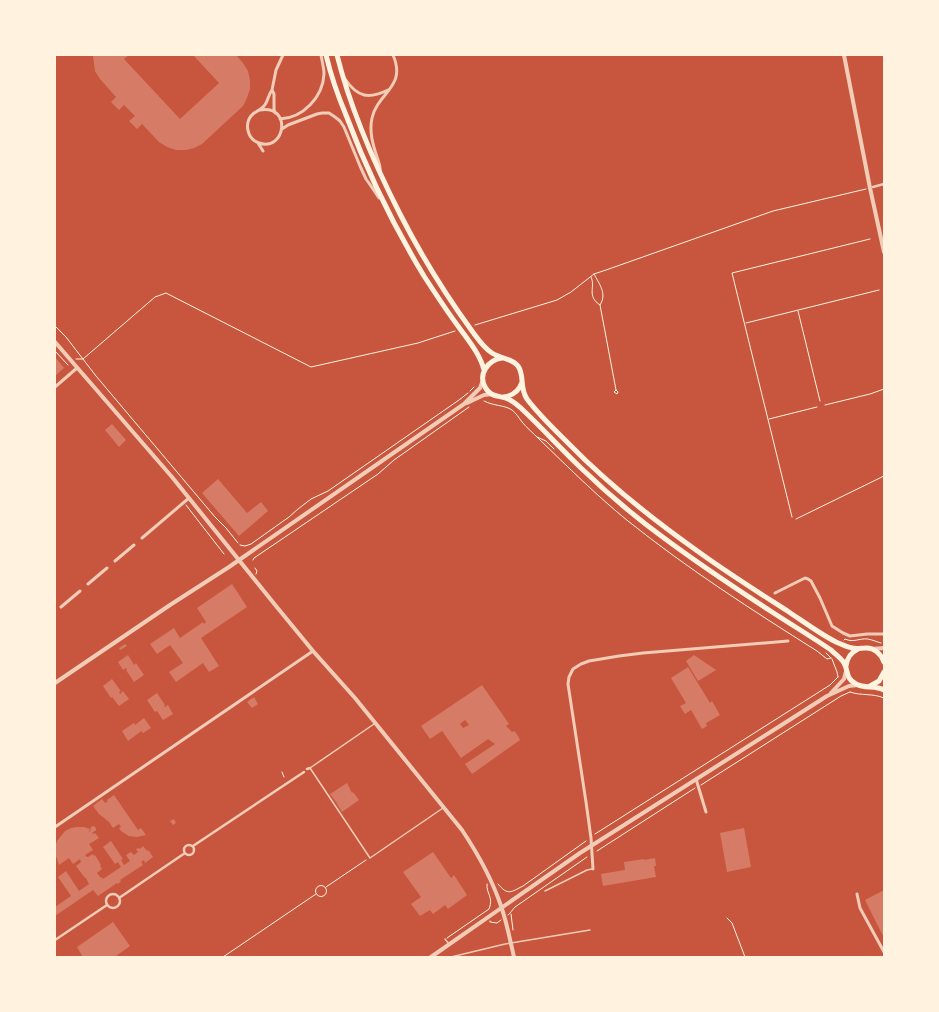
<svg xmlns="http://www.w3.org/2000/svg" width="939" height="1012" viewBox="0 0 939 1012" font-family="Raleway,sans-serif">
  <rect width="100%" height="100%" fill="#c8553d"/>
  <path fill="#d67c66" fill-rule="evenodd" d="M93,55H129L124,59L180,119L219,83L193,55H236L243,63L248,71L250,80V89L247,98L243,106L202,144L194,148L186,150H176L167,147L159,142L142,124L137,129L129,121L135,116L124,105L119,110L111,102L116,97L100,79L95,71L94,64Z
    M55,357L64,368L55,376Z
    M112,424L126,440L119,447L105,430Z
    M218,479L247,513L261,502L268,511L239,536L202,493Z
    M232,584L247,607L201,638L219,666L209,672L203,663L176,682L169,672L183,663L170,645L157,654L150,644L174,628L180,638L203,622L204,624L206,622L197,608Z
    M125,644L127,646L120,650L119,648Z
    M128,655L134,665L136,663L144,675L134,682L126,670L127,669L126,668L123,670L118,662Z
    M694,655L716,670L698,681L686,661Z
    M688,667L710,703L712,701L720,715L706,723L707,726L702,729L691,710L685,714L680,706L686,703L671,678Z
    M112,679L121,691L119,692L120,694L123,691L129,699L119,706L112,697L111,698L103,686Z
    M482,685L509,724L506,726L512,732L514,731L517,734L520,740L472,774L465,764L495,744L488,739L461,758L442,731L430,739L421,726ZM465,720L469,725L463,728L460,724Z
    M157,693L165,705L164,706L165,707L168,705L173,714L163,720L157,711L155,712L147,700Z
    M254,697L258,704L252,708L247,702Z
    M144,718L151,728L143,733L141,731L140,732L128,741L122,731L134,723L135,725Z
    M347,783L352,793L353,792L359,800L342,812L337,804V803L336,802L330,794Z
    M114,795L138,830L141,828L146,835L137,837L129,836L121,831L119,828L121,827L119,824L113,828L109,822L99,814L93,806L102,799L105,803L108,801L107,800Z
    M174,819L176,823L173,825L170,821Z
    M94,826L96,828V830L92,833L93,834L95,833L99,838L89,844L93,850L85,855L87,857H88L93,854L94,856L95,855L101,865L100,866L102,869L97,873L101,878L102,877L103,879L121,867L118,862L115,864L103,847L111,841L123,859L121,860L124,865L130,861L126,855L131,852L134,855L138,852L136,849L139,848L140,849L143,846L147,851L148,850L149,851L153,857L145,863L144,860L141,862L143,865L120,880L121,881L118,884L117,883L98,896L93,890L55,916V907L71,896L58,877L66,871L79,891L89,884L86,878H85L76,866L81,862L80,859L73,864L69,858L59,865L55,853V847L57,841L65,831L71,828L77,827H84L90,829L89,831L90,832L91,827Z
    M744,828L751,867L727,872L720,833Z
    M433,852L451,878L454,875L467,895L448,909L445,905L433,914L430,910L420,916L411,904L421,897L403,872Z
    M655,858L656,866H654L656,877L603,886L601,874L625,870L624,862L644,859V860Z
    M884,890V938L865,900Z
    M113,922L130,946L116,956L117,957H83L77,947Z"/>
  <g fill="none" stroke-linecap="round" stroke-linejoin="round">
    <path stroke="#fff3e0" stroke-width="1" d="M594,274C600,285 607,294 600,305L616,390L618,392L617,394L614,392L616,390
      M591,277C596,287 586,296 600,305
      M798,311L820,401
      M746,323L879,290
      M475,325L557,300L571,292L594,274L606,270L773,211L866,189
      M55,326L66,337L96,376L215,517L226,528L238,543
      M55,351L68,365
      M76,359H83L155,297L166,293L311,367L418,343L455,331
      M470,391L474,387
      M484,401C493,406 505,405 512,410C516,413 519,418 522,422C527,428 533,433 539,439C568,467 596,495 628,521C688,569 752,610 817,651L827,659L831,658
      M825,405L870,394L884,389
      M769,419L817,407
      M537,437L546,441L554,449
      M186,505L224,554
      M792,517L732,273L870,239
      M796,519L884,476
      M240,545L245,546L251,544L289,517L298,509L311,499L328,491L459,400L468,393
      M253,560L254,558L378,474L394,460L469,407
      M255,568L257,571L256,574
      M844,640L845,639C854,643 859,638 868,639C873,640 877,642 881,643
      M826,653L831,658
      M832,659L837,672L838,677
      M850,692C861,696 873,693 884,698
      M282,772L284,777
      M701,785L841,696L850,692
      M595,834L830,685L838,677
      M597,851L695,788
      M498,884C508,896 511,892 523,886L586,841
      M315.5 891a5.5 5.5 0 1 1 11 0a5.5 5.5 0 1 1-11 0Z
      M326,887L366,860
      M511,914L513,930
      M508,915C511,913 512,910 515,907L587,857
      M727,918L732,923L745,957
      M490,921V922L497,923L501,920
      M447,938L489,909C494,897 486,894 487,884
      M223,957L316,894"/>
    <path stroke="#f1ccb7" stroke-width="1.5" d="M374,724L310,768L370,858L443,808
      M545,891L587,870L592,869
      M445,939L449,944
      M451,957L505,944L517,942L590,930"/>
    <path stroke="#f1ccb7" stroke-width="2.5" d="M873,187L884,184
      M307,769L310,768
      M184 850a5 5 0 1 1 10 0a5 5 0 1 1-10 0Z
      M193,846L304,772
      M106 901a7 7 0 1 1 14 0a7 7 0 1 1-14 0Z
      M119,898L185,853
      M55,940L107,905"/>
    <path stroke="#f1ccb7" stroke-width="3" d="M345,79C358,98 369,99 388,90
      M260,110C292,104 286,152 259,143C247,139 243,122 254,113C257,111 261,110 264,106C268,102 268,95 272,90
      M275,113L274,109V94L272,90L276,70L283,55
      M280,119C303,118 323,97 324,74C324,68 322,61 321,55
      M282,129L288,125L317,114L322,113H329L335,117L340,121L344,127L360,166L366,179L371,186L379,198
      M258,143L263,151
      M380,172C381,166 379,163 377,157C373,145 369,132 372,118C378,92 407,87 393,55
      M55,387L77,368
      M142,538L189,498
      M115,561L134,545
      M88,584L107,568
      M775,593L805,578L808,579L811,581L820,598L832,626L843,633L850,636L867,634H884
      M61,607L80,591
      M696,779L706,812
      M55,827L313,651
      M593,869L591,838L586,802L568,684L569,677L573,669L581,664L589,661L619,656L643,653L788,641
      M857,894L860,908L884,952"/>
    <path stroke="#f1ccb7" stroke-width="4" d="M844,55L870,188L884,252
      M55,342L172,477L276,606L313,651L355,698L462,830C478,854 492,879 501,906C507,923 510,940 514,957
      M467,403L484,395L492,394
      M872,649L884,648
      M55,683L170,605L229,567L464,404L480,388L483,380
      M831,693L844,679L846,671
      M431,957L580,853L780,726L827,696L849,686L858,685"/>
    <path stroke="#fff3e0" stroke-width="5" d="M326,55C331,76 338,96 346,115C367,171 393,225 424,276C435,293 446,310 458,326C468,340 480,354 484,370
      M337,55C351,111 374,163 400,214C421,255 445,294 472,331C478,339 484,348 492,353C501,359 512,358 518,366C525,376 519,387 527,399C539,415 554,429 568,443C607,483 651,518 696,550C726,572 758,592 789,612C804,622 820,634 836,642C841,644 847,647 852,648C857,649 861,648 865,648C874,647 881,654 884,662
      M502,358C488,360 478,374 485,387C491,398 499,395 508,399C515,402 520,407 525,412C544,430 562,450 581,468C607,493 635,517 664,538C699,564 735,588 772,612C792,625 812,637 831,650C835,654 841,658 844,663C849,672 845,678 856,684C865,689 875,685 884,690
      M503,397C513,396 519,391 522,382
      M846,666C847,658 850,653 858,649
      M870,686L879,681L884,672"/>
  </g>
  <rect width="939" height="1012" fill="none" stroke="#fff3e0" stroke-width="112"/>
</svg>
